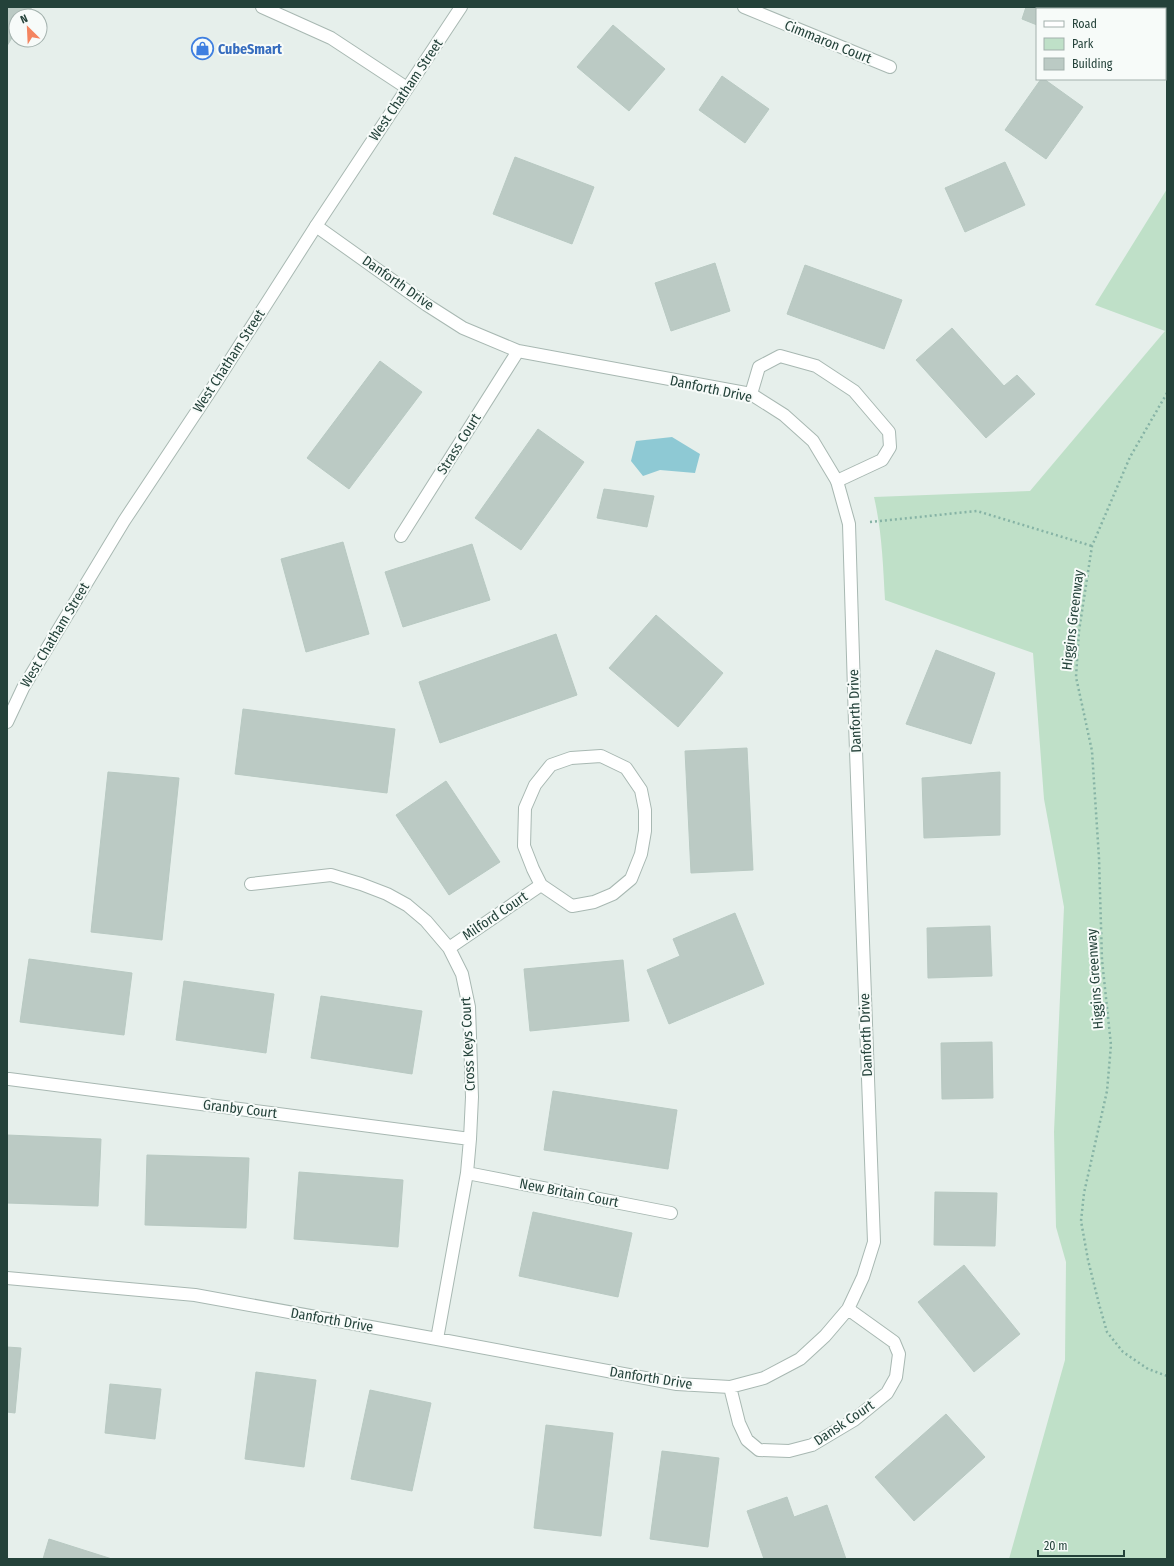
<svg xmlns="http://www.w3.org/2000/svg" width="1174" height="1566" viewBox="0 0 1174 1566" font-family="'Fira Sans Condensed',sans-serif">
  <rect width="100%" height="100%" fill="#e6efeb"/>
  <path fill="#bfe0c8" d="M1167,189V1559H1009L1065,1360L1066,1262L1056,1227L1054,1132L1064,907L1044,799L1033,653L885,600C883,564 882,532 874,497L1030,491L1165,331L1095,305Z"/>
  <path fill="#8ec9d4" d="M672,437L700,454L695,473L660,470L643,476L631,461L636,441Z"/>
  <path fill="#bbcac4" stroke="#b8c9c2" d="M7,7H32L26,16H16V31L7,46Z
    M1026,7H1097V9H1037V25L1022,19Z
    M613,25L665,69L629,111L577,67Z
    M722,76L769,109L745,143L699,110Z
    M1041,79H1044L1083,107L1046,159L1005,130Z
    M515,157L594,187L572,244L493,214Z
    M1005,162L1025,205L965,232L945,188Z
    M715,263L730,311L671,331L655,283Z
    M805,265L902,300L884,349L787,314Z
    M952,328L1004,386L1017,375L1035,394L986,438L916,360Z
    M380,361L422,392L349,489L307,458Z
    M538,429L584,462L521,550L475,518Z
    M604,489L654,496L647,527L597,518Z
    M343,542L369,634L306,652L281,559Z
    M472,544L490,600L403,627L385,572Z
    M656,615L723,673L678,727L609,668Z
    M556,634L577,695L440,743L419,682Z
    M936,650L995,673L971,744L906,724Z
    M243,709L395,729L387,793L235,774Z
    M747,748L753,870L691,873L685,751Z
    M108,772L179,778L162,940L91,932Z
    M1000,772V835L924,838L922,778Z
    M446,781L500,862L449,895L396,815Z
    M735,913L764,984L669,1024L647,970L680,956L673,939Z
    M990,926L992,976L928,978L927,928Z
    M29,959L132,973L124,1035L20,1022Z
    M623,960L629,1021L530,1031L524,969Z
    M184,981L274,994L266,1053L176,1040Z
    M321,996L422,1011L412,1074L311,1058Z
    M992,1042L993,1098L942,1099L941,1043Z
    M553,1091L677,1110L668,1169L544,1150Z
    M7,1135L101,1139L98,1206L7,1203Z
    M147,1155L249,1158L246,1228L145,1225Z
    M299,1172L403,1180L398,1247L294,1239Z
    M935,1192L997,1193L995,1246L934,1245Z
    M533,1212L632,1233L618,1297L519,1276Z
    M964,1265L1020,1334L974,1372L918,1302Z
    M7,1347L21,1348L15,1413L7,1412Z
    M256,1372L316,1380L304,1467L245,1459Z
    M110,1384L161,1389L155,1439L105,1433Z
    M370,1390L431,1403L412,1491L351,1479Z
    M946,1414L985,1457L914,1521L875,1477Z
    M546,1425L613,1433L601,1536L534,1528Z
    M662,1451L719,1458L708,1547L650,1539Z
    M787,1497L794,1517L827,1505L846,1559H764L747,1511Z
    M49,1539L112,1559H43Z"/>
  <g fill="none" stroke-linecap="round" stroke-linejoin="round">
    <defs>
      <path id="service" d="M262,7L331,38L407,88
        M751,394L759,367L780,356L816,366L854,391L889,432L890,447L882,460L837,481"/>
      <path id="minor" d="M744,7L890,67
        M401,536L518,351
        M251,884L331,875L361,884L387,894L407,905L426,921L449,948L462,974L469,1007L472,1097L470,1139L467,1173L437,1339
        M449,948L541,885L572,906L594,902L613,894L631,879L641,854L645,831V810L641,790L626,768L601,756L571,758L551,765L535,785L525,808L524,846L533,869L541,885
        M9,1079L470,1139
        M467,1173L671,1213
        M7,1278L195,1295L437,1339L677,1384L730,1387L764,1378L800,1359L825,1336L848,1309L863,1277L874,1242L855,723L849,524L837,481L813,441L784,415L751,394L518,351L463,328L427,305L316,226
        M730,1387L739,1423L747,1440L759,1450L789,1451L812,1445L854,1420L887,1393L896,1377L899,1354L894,1342L848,1309"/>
      <path id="tertiary" d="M7,722L23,688L124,521L215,384L316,226L461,7"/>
    </defs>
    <use href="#service" stroke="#a8b8b2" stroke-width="14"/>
    <use href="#minor" stroke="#a8b8b2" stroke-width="14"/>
    <use href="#tertiary" stroke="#a8b8b2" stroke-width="14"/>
    <path stroke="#86b3a5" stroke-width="2.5" stroke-dasharray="2 3" stroke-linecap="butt" d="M1167,393L1130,457L1092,546L1079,631L1076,677L1092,751L1099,858L1102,960L1111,1045L1107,1091L1084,1193L1081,1221L1088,1260L1099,1304L1107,1332L1123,1352L1148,1369L1167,1376
      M870,522L977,511L1092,546"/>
    <use href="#service" stroke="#fff" stroke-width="12"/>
    <use href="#minor" stroke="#fff" stroke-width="12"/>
    <use href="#tertiary" stroke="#fff" stroke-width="12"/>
  </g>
  <defs>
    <symbol id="shop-ring" viewBox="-11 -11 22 22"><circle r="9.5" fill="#f7fbf9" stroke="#3f7fe0" stroke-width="1.5"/><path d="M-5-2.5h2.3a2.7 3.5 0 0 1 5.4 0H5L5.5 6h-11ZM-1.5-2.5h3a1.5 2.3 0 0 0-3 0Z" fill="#3f7fe0"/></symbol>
  </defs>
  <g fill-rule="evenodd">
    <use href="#shop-ring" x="190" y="36" width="25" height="25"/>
  </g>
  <g text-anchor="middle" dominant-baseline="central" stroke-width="4" stroke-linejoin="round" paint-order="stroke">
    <g font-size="14" fill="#24423a" stroke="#f7fbf9">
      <text transform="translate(828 42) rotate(22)">Cimmaron Court</text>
      <text transform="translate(406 90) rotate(-56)">West Chatham Street</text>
      <text transform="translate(398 283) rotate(35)">Danforth Drive</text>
      <text transform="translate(229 361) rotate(-57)">West Chatham Street</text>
      <text transform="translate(711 389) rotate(12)">Danforth Drive</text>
      <text transform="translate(459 444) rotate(-58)">Strass Court</text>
      <text transform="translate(1073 620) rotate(-83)">Higgins Greenway</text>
      <text transform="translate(55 635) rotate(-59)">West Chatham Street</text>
      <text transform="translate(855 711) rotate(-92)">Danforth Drive</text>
      <text transform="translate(495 916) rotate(-34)">Milford Court</text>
      <text transform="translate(1095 979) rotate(-94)">Higgins Greenway</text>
      <text transform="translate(866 1035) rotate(-92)">Danforth Drive</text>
      <text transform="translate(468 1044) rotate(-93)">Cross Keys Court</text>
      <text transform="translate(240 1109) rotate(7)">Granby Court</text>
      <text transform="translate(569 1193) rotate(11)">New Britain Court</text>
      <text transform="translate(332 1320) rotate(10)">Danforth Drive</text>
      <text transform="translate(651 1378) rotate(9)">Danforth Drive</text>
      <text transform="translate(844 1423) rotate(-34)">Dansk Court</text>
    </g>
    <g font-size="14" font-weight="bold" fill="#366cbe" stroke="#f7fbf9" text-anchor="start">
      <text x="218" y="49">CubeSmart</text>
    </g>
  </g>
  <rect width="1174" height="1566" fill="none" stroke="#24423a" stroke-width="16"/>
  <rect x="1036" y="8" width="130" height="72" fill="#f7fbf9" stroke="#a3b1ad"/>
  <rect x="1044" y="21" width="20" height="6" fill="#ffffff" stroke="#a3b1ad"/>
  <text x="1072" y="28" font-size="12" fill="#24423a">Road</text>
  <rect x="1044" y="38" width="20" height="12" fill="#bfe0c8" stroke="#a3b1ad"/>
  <text x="1072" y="48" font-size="12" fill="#24423a">Park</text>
  <rect x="1044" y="58" width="20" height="12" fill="#bbcac4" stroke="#a3b1ad"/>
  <text x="1072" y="68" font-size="12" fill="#24423a">Building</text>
  <g transform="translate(28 28) rotate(336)"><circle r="19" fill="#f7fbf9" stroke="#a3b1ad"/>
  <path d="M0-3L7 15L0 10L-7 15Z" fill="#f4845f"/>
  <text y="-6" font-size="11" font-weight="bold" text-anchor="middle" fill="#24423a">N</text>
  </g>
  <path d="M1038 1550v6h86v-6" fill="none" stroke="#24423a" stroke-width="2"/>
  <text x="1044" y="1550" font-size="12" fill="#24423a" stroke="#f7fbf9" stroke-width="3" paint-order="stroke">20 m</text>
</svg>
